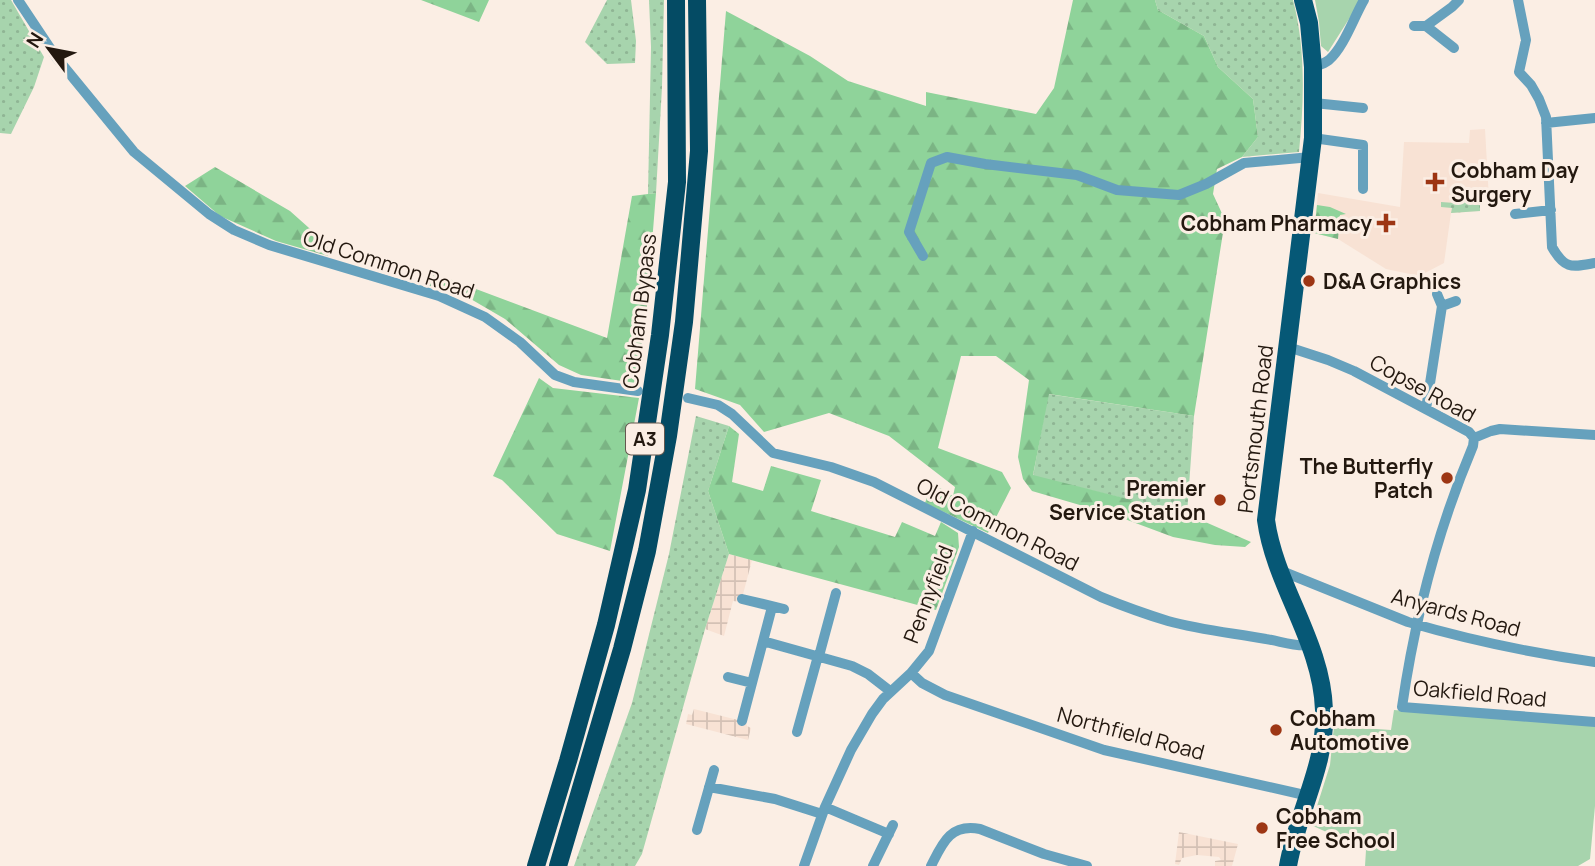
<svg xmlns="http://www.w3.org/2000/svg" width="1595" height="866" viewBox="0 0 1595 866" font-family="Manrope,sans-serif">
  <defs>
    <pattern id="industrial-grid" width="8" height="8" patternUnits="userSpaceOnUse" patternTransform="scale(1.75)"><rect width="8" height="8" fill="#f8e2d4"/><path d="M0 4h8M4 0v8" fill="none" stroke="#d4c1b5"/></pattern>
    <pattern id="grass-dots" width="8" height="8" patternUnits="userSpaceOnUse" patternTransform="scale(1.75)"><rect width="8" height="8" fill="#a7d4ad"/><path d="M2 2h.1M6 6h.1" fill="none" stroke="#8fb594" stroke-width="1.8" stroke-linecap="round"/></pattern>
    <pattern id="forest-firs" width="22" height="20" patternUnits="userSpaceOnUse" patternTransform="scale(1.75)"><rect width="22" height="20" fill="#8fd39a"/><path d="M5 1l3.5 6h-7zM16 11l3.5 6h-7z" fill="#7bb484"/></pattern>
  </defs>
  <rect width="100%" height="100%" fill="#fbeee4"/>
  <path fill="url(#industrial-grid)" d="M729,554L752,560L741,602L733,601L724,636L705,629Z
    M694,709L746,722L747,726L751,728L748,740L686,724L688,714L692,715Z
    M1179,832L1238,844L1232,866H1215V861L1221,860L1219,857L1197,855L1182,858L1179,865L1175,864Z"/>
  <path fill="#f8e2d4" d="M1485,129L1489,199L1480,200V211L1451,213L1444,263L1425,273L1424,277L1386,269L1338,239L1314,233L1318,193L1400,207L1404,142L1469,143L1470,130Z"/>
  <path fill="url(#grass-dots)" d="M0,0H11L44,57L34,87L11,134L0,133Z
    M607,0H631L636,41L635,63L607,64L585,42Z
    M649,0H664L662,87L656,193L648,194L651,47Z
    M1155,0H1293C1306,49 1304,102 1299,152L1242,157L1258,137L1253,99L1218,67L1204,36L1158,10Z
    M1479,190L1489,191V199L1480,200V211L1451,213L1452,208L1441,207V202L1455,203L1456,192L1478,194Z
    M1048,394L1194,416L1187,514L1033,476Z
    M696,416L729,426L708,491L729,554L705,629L642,854L635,866H574L632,703L669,554Z"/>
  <path fill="url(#forest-firs)" d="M421,0H489L479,22Z
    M1073,0H1155L1158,10L1204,36L1218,67L1253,99L1258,137L1242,157L1217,169L1213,194L1225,220L1194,416L1049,394L1033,475L1187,514L1251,542L1245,547L1215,545L1173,537L1114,515L1032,491L1023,479L1018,457L1029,380L996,356H961L938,448L1002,472L1011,488L988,533L925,503L932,483L953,496L955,487L889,436L829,413L764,432L740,405L695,389L726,11L810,56L848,81L926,106V92L1036,114L1054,88Z
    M215,167L290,211L327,244L328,256L276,241L220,216L185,186Z
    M656,193L647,306L636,383L581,375L559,365L505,319L469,298L427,285L428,271L607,338L632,196Z
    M1317,205L1330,207L1346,214L1340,215L1338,239L1314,233Z
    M539,378L553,388L639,398L610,551L557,534L502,480L493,476Z
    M729,426L739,434L732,482L763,491L771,466L821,480L811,511L895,537L902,522L935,536L941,522L958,533L959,547L936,610L729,554L708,491Z"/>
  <path fill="#a7d4ad" d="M1315,0H1361L1328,52L1321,46L1319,22Z
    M1394,710L1595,725V806L1590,859L1578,866H1365L1366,850L1311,825L1330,765L1334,726L1391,730Z"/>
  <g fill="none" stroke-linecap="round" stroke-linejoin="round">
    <path stroke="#66a1bd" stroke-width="10" d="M18,0L56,57L134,152L209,214L234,230L269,245L439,296L485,317L520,342L555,375L574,382L638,391
      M1518,0L1526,40L1519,72L1531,85L1539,99L1546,117L1552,247C1565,270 1572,267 1595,263
      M1414,26H1426L1452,7L1459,0
      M1426,26L1454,48
      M1313,67C1319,65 1324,64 1329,60C1344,47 1354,17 1364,0
      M1314,103L1363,108
      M1546,123L1595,118
      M1313,138L1363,145V189
      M1515,214L1551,210
      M923,256L909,232L931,163L947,157L985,164L1077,175L1117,190L1179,195L1206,184L1244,163L1311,157
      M1442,306L1456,301
      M1288,347L1328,360L1354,371L1469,432L1474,438L1473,446C1438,529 1415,617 1402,707L1595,722
      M688,398L718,405L732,414L773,453L831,467L874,482L1101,597C1123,606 1145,614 1168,621C1200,630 1233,633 1266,639C1280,641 1295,647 1309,645
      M1426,409L1442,306L1437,294
      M1474,438L1491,431L1500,429L1595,435
      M1279,570L1408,622C1469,640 1532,653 1595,662
      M742,599L784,609
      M763,641L852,666L868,674L890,691
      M819,656L836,593
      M911,673L922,683L945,695L1104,750L1309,796
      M728,677L752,683
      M742,721L772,607
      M797,732L818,656
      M709,787L775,799L822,814
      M825,807L851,750L872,714L883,699L911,673L929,651L973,531
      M697,830L714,770
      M804,866L825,807L889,834
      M873,866L893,825
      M931,866C942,844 950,823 980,829L1044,854L1087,866"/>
    <path stroke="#065876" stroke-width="18" d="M1288,866C1297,812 1327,765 1324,710C1322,642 1275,586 1266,520L1313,138V67L1309,23L1303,0"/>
    <path stroke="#044b64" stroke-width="18" d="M536,866L568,761L606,625L637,490L660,335L677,182L676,0
      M558,866L622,649L647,551L668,436L684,322L699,151L697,0"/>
  </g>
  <g fill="#9d3614" stroke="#fbeee4" stroke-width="2.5">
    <path d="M1431.5 171.5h7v7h7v7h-7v7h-7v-7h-7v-7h7z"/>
    <path d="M1382.5 212.5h7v7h7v7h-7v7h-7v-7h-7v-7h7z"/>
    <circle cx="1309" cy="281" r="7"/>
    <circle cx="1447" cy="478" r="7"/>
    <circle cx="1220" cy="500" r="7"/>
    <circle cx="1276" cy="730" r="7"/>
    <circle cx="1262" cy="828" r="7"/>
  </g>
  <g text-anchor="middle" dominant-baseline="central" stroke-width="6" stroke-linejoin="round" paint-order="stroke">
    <rect fill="#fbeee4" stroke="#64584f" stroke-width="2" x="626" y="423.5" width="38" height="31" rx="5"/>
    <g font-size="19" font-weight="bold" fill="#23180f">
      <text x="645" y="439">A3</text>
    </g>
    <g font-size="21" font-weight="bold" fill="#23180f" stroke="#fbeee4" text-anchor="start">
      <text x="1451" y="170">Cobham Day<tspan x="1451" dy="24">Surgery</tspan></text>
      <text x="1372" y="223" text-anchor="end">Cobham Pharmacy</text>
      <text x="1323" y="281">D&amp;A Graphics</text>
      <text x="1433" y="466" text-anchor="end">The Butterfly<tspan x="1433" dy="24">Patch</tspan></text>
      <text x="1206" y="488" text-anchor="end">Premier<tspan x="1206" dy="24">Service Station</tspan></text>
      <text x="1290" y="718">Cobham<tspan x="1290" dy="24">Automotive</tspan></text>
      <text x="1276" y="816">Cobham<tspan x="1276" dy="24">Free School</tspan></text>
    </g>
    <g font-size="21" fill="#23180f" stroke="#fbeee4">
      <text transform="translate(389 264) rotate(18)">Old Common Road</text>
      <text transform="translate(639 311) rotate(-83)">Cobham Bypass</text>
      <text transform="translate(1423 388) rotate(29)">Copse Road</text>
      <text transform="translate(1255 429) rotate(-83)">Portsmouth Road</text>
      <text transform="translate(998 524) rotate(27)">Old Common Road</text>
      <text transform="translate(928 594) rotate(-69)">Pennyfield</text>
      <text transform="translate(1456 612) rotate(15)">Anyards Road</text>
      <text transform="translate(1480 693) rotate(5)">Oakfield Road</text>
      <text transform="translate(1131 733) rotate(15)">Northfield Road</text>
    </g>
  </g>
  <g transform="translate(49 49) rotate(302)" stroke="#fbeee4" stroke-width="5" paint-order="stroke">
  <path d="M0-5L12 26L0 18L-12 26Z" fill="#23180f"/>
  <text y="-10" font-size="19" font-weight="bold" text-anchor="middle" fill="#23180f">N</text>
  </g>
</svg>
